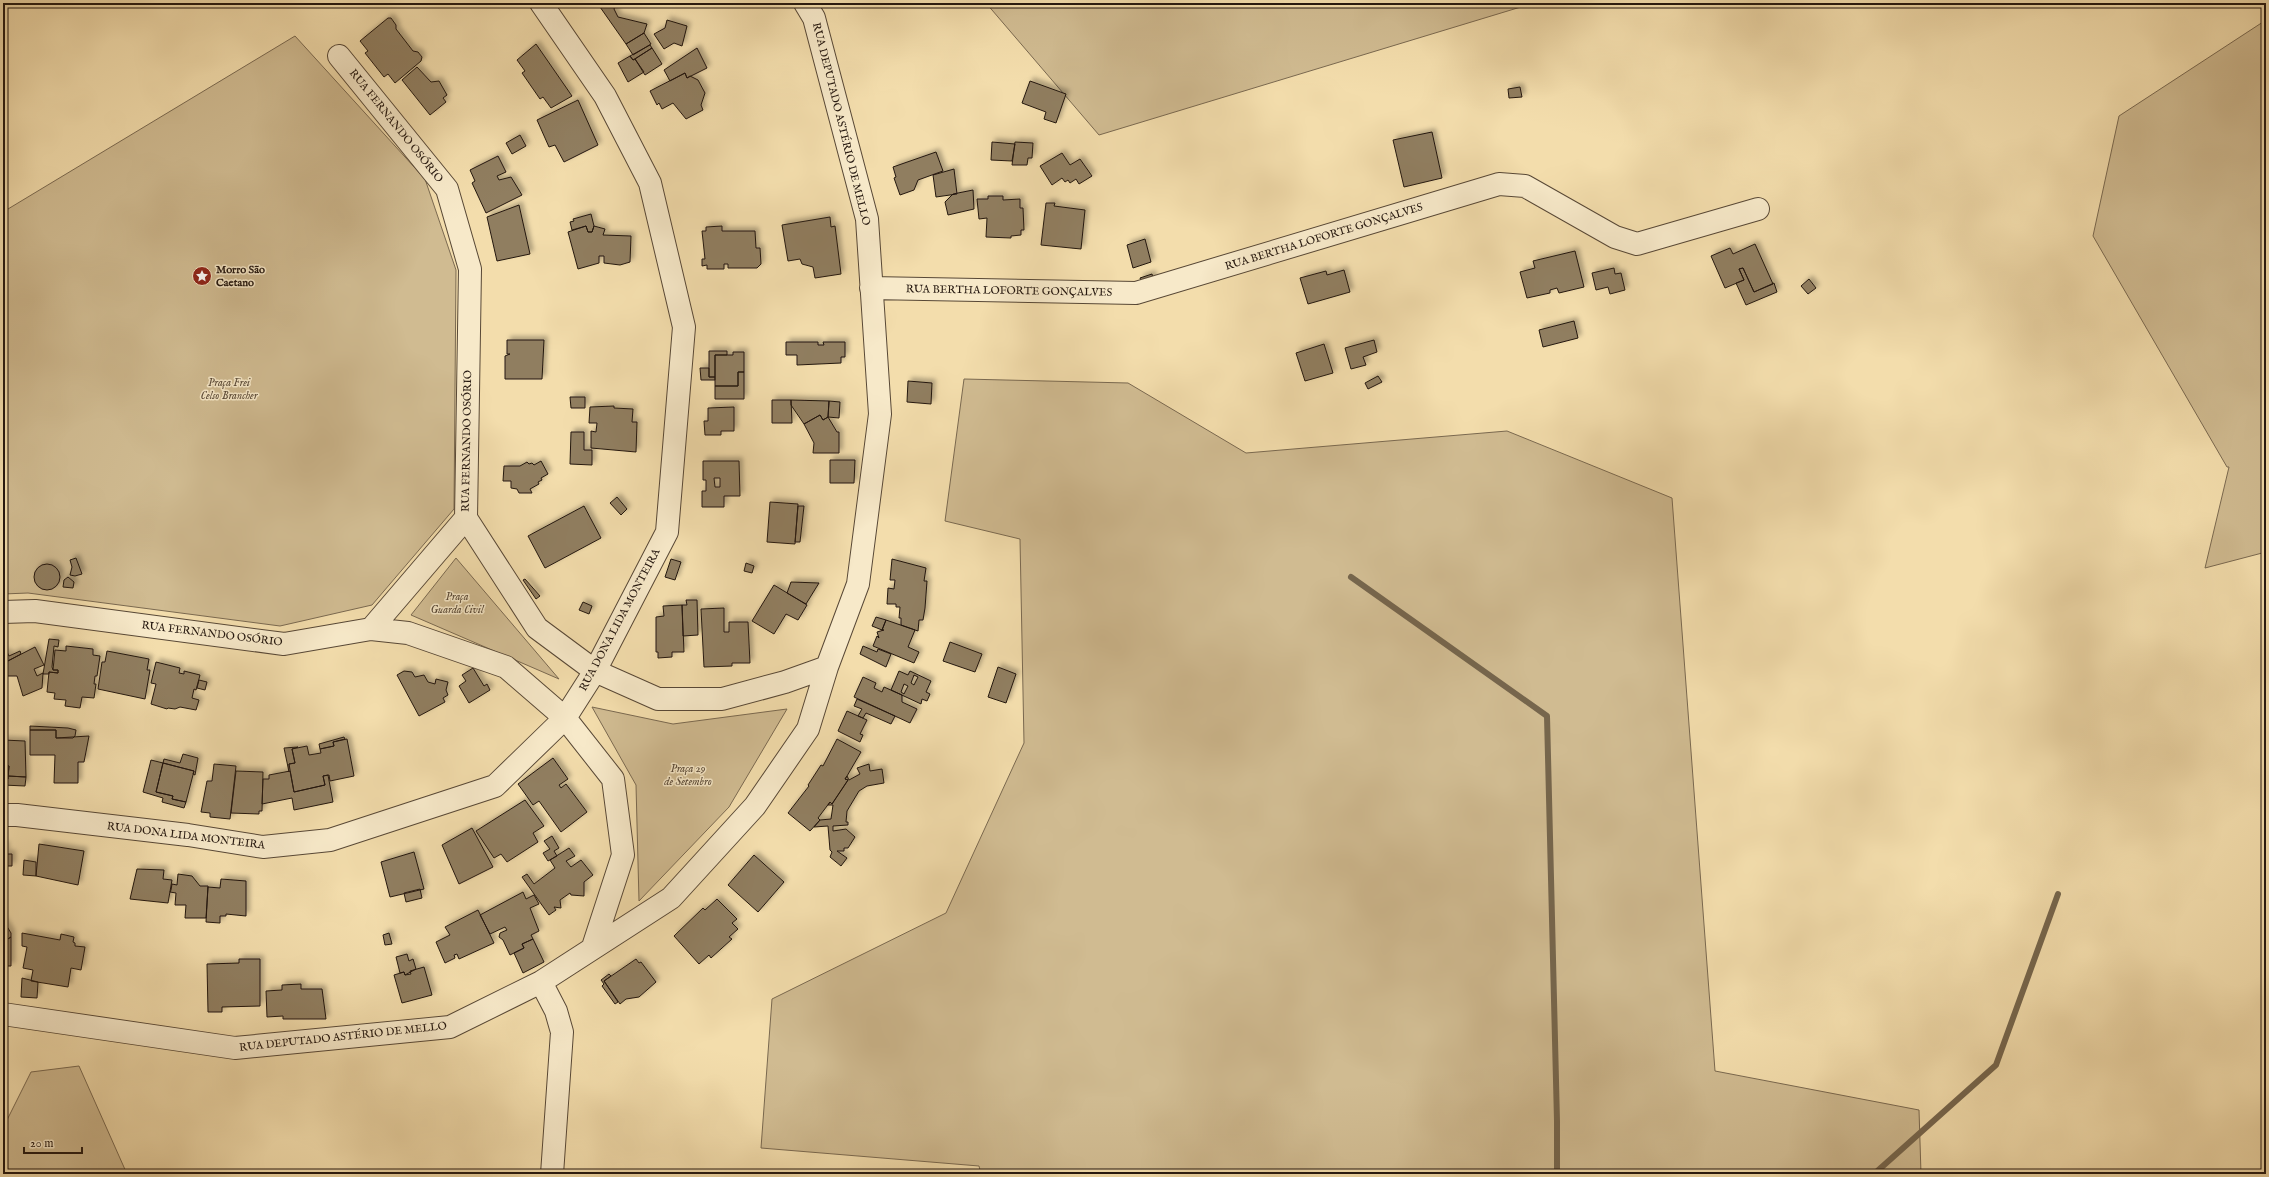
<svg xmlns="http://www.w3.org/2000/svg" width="2269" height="1177" viewBox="0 0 2269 1177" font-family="'IM FELL English',serif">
  <defs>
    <filter id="shadow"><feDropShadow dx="3.5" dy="-3.5" stdDeviation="2" flood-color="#0004"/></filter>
  </defs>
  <rect width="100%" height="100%" fill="#f3ddac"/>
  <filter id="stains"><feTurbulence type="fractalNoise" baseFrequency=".005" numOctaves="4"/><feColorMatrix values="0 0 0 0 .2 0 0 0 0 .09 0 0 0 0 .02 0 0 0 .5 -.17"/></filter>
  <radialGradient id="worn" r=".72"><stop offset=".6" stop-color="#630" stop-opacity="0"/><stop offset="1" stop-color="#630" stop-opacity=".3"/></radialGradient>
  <path fill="#d0bb91" stroke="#7a6950" d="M986,3H1534L1099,135Z
    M2266,20V552L2205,568L2229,467H2227L2093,236L2119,116Z
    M295,36L425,179L456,270L454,509L372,605L280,626L28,593L3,594V212Z
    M964,379L1128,383L1246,453L1507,431L1672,498L1715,1071L1919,1110L1921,1174H981L979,1166L761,1148L772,999L946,913L1024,743L1020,539L945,521Z
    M456,558L559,679L411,615Z
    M592,707L673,724L787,709L729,807L639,901L636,785Z
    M79,1066L127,1174H3V1128L31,1072Z"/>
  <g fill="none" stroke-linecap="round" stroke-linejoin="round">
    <path stroke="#76664d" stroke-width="6" d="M1351,577L1547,716L1557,1121V1174
      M1874,1174L1996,1065L2058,894"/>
  </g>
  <path fill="#907e61" stroke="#24170f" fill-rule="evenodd" filter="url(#shadow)" d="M603,3H616L614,9L618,17L647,24L644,33L626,44L600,7Z
    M388,18H391L396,25V29L413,51L418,52L422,57L421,61L395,83L388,74L384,77L365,53L368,51L360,41Z
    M667,20L687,26L682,46L674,43L664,49L654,34L665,28Z
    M644,33L651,44L633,55L626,44Z
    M536,44L572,96L551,108L543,97L540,99L522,73L525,71L517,60Z
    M650,45L652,48L633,60L630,56Z
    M652,48L662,64L645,75L635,59Z
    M697,48L707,68L687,78L685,73L670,81L664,70Z
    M630,56L633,60L635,59L644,72L628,82L618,63Z
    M417,67L431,82L439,81L447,95L443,98L446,102L430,115L402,80Z
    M685,73L687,78L690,76L698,80L705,93L701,105L703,110L686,119L673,103L662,109L659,103L657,105L650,91Z
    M1030,81L1066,94L1056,123L1044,119L1046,112L1022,103Z
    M1520,87L1522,97L1509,98L1508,89Z
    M578,100L598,145L564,162L555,145L549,147L537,120Z
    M1432,132L1442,178L1404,187L1393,140Z
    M520,135L526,146L512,154L506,143Z
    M992,142L1015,144L1012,161L991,160Z
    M1015,142L1033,143L1032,158H1028L1027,165H1012Z
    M936,152L943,171L918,180L914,190L900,195L894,178L896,177L893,167Z
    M1062,153L1070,165L1080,159L1092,176L1079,184L1076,179L1070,183L1068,180L1065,182L1062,178L1052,185L1040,166Z
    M498,156L506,172L497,176L499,180L511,177L522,195L486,213L472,183L475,181L470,170Z
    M954,169L957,194L936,197L933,175Z
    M973,190L974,209L948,215L945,202L953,194Z
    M988,196H1003V200L1020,199V208H1023L1024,230H1021V235L1011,236V238L986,237L987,218L979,219L977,199H988Z
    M1046,203H1055L1054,206L1085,210L1081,249L1041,245Z
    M519,205L530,254L497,261L487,217Z
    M591,214L594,226L592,232H588L586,226L572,230L570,222L574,221L573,219Z
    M830,217L831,227L835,226L841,274L815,278L813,267L802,264L800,259L788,261L782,225Z
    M586,226L588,232H592L594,226L605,229L603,235L631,236L630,262L620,265L604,263V256H599V263L578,269L568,232Z
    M722,226V231H755L756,248H760L761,264L757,268H728V264H724V269H707V265L702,266V259H705L702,231H706V227Z
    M1145,239L1151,262L1133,268L1127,245Z
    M1755,244L1773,284L1754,292L1743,268L1739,269L1744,280L1725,288L1711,256L1730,248L1733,254Z
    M1575,251L1584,287L1559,293L1557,288L1550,290V293L1527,298L1520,272L1535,268L1533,261Z
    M1614,268L1615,274L1621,273L1625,290L1610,294L1608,287L1596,290L1592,273Z
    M1743,268L1754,292L1774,283L1777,292L1746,305L1736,283L1744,280L1739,269Z
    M1344,270L1350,292L1308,304L1300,278L1326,271L1327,275Z
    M1152,274L1155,286L1144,290L1140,278Z
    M1809,279L1816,288L1808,294L1801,286Z
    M1574,321L1578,338L1543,347L1539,330Z
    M507,340H544L542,379H505V356L510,354H507Z
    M1374,340L1377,352L1363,357L1366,365L1351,369L1345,348Z
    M786,342H818V345H824L823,342H845V357H841V363L797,365V355H786Z
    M1324,344L1333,373L1305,381L1296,353Z
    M709,351H727V355H715V377H709Z
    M733,352H744V372H738V386H715V355H733Z
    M700,368H709V377H715V380H701Z
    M738,372H744V399H715V386H738Z
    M1378,376L1382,382L1368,389L1365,383Z
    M908,381L932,383L931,404L907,402Z
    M570,397H585V408H571Z
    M772,400H791L792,423H772Z
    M791,400L829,401L828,417L823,420L820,415L804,424L791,405Z
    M829,401L840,402L839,418L828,417Z
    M614,406V408L633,409L632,422H637L636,452L591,448V431L596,432L597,423H589L590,407Z
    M734,407V431H721V435H705L704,421H708V408Z
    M820,415L823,420L828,417L837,432H839V453H813L814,443L804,424Z
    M571,432H584V450H592V465L570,464Z
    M830,460H855L854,483H830Z
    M541,461L548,474L541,478L542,480L538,482L539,484L530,489L532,493H519L517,489L511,488V481H503L504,466H520L527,462L529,464L532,463L534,465Z
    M703,461H739L740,496H724V507H702V491H706V480H703ZM714,478H720V487H715Z
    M617,497L627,509L621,515L610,503Z
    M770,502L798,504L795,544L767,542Z
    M584,506L601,538L545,568L528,536Z
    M798,506H804L800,542H795Z
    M76,558L82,574L75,576L70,575L72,567L70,560Z
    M671,559L681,562L675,580L665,577Z
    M892,559L926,568L924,581H927L925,608L923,620H919L918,631L901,625V618H899L900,607H896V604H887L888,588L894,589L895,580H890Z
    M746,563L754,566L752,573L744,571Z
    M34 577a13 13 0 1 1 26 0a13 13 0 1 1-26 0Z
    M68,577L74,582L73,588L63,587L64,580Z
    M525,579L540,596L536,599L523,580Z
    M791,582L819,583L806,604L787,593Z
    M774,585L807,605L798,620L786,614L774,634L752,621Z
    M686,600H697L698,635L683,636L682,605H687Z
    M583,602L592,606L589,614L579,610Z
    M682,605L684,652H672V657L658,658V652H656V617L664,616L663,606Z
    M724,608V632H729V622H748L750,663H732V666L704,667L701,609Z
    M876,617L886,620L882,630L872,626Z
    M886,620L915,630L908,647L919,652L914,663L873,646L877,636L879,638L877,632L884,630H882Z
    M49,639L59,640L58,647L54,646L52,667L53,670H58V673L49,672V674H43Z
    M950,642L982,654L975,672L943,661Z
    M66,646L93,649V655L100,656L97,676H95L94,684H96L94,698L82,697L80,708L65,706L66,700L54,699L55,693L47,692L49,672L58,673V670H53L55,650L66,651Z
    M863,646L877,652L878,649L891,654L886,667L860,654Z
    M35,647L44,665L34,669L37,676L43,673L42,688L23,696L17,676H3L4,663Z
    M20,651L21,654L4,663L3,671V653L7,652L9,656Z
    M107,651L149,659L147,670H150L145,699L98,689L102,662H105Z
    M156,662L180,668L179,673L184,674V671L200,675L196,690L194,689L192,698L199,700L196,710L180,707L175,709L168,708L167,709L151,704L156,684L151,683Z
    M998,667L1016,674L1006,703L988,697Z
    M473,668L484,686L487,684L490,690L469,703L459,686L466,681L462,675Z
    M404,671L412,672L415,677L424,675L428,682L435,684L436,679L448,682L446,690L448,695L443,698L445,702L419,716L397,675Z
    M899,671L908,675L910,671L931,681L926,692L930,694L927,701L922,699L921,704L891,690ZM914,675L918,677L914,685L911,683ZM904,684L908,686L904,694L901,692Z
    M863,677L876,683L874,688L882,692L884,687L902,695V702L917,709L910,723L854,697Z
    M199,680L207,682L205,690L197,688Z
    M857,699L895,716L891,724L866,713L863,718L858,716L862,709L854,706Z
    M847,711L867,720L860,734L863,735L860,742L838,731Z
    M30,726L68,728L76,730L75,736L73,738H56V730H30Z
    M30,730H56V738L89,736L84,762H78V783H54L55,755H30Z
    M344,737L345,739L333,742L334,746L320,749L319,744Z
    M347,739L354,776L330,781L329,775L323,776L325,785L294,792L289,764L295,763L292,749L307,746L309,755L321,753L320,749L334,746L333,742Z
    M837,739L861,752L847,776L845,779L848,780L832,804L830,802L818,818L820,820L810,831L788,813L809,786L808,785L821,765L823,766Z
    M3,740L25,741L26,777L8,776L9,766L3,765Z
    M298,747L292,749L295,763L289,764V772L284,748Z
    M183,754L198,758L195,775L193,774L194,771L163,763L164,759L180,763Z
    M553,758L568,779L559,785L561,788L566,784L587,812L561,832L539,801L533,805L518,784Z
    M151,760L163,763L156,792L173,796L172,799L186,802L184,808L162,802L163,798L143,792Z
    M163,763L194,771L186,802L172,799L173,796L156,792Z
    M214,764L236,766L230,819L210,817V813L201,812L207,781H212Z
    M869,764L870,771L882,769L884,783L867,786L859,791L847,811L846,822H848V825L833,826V831L846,829L855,837L848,848H844V851H837L847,858L841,866L830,857L832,852L830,850L828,826L814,827L820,820L831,819L833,805H828L830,802L832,804L848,780L845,779L847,776L849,780L860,774L857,768Z
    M3,765L9,766L8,779H3Z
    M236,771L263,772L262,811H259V814L231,813Z
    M290,771L294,792L325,785L323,776L328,775L333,802L294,810L292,798L262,804L263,779H269V775Z
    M8,776L26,777L25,786L3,785V779H8Z
    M525,800L544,826L533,833L538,842L507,862L501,854L494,858L476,831Z
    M472,828L493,867L459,884L442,845Z
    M552,836L559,848L554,851L557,856L548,861L543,853L550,849L544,841Z
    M39,844L84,851L78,885L36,876Z
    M3,845H5L6,854L3,865Z
    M569,848L575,856L566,861L571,867L581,860L593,875L584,882V896L571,895L570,893L560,900L561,908L554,907L556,910L549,915L522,877L527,874L534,884L555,868L550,860Z
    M414,852L424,889L390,897L381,862Z
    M6,854H12V866H3Z
    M754,855L784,882L758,912L728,885Z
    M24,860L36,862V876L23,875Z
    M137,869L164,870L163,879L172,880L168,903L130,899Z
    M178,874L192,876L200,886H208L206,918H185L186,905H175L176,893L170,892L171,890L172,884L177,885Z
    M221,879L246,881V916L226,914V916H220V923L206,922L208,887L220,888Z
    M420,889L422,898L406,902L404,893Z
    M523,892L526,899L534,895L539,904L530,908L539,931L531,935L533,939L522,944L524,948L510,955L503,940L499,937L500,933L507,930L505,927L490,934L480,915Z
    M717,899L737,919L732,923L738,929L729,937L732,939L711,958L709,955L699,964L674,936L703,908L705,910Z
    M478,910L494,943L459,959L457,954L454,955L455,958L445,963L436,942L450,935L445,927Z
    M3,920L11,933V937L3,942Z
    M22,933L60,940L61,934L74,937L73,942L75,943V946L85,947L81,970L71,968L68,987L31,981L33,970L23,968L27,947L22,946Z
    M389,933L392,944L385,945L383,935Z
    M11,937V966H3V942Z
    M533,939L544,962L523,973L514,953L524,948L522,944Z
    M407,954L409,961L413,959L416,969L405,975L404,972L400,973L396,957Z
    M239,959H260V1006L222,1007V1012H208L207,964L239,963Z
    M636,959L639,963L641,962L656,982L639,997L626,999L620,1004L604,981Z
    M424,967L432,995L402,1003L394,975L404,972L405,975L411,974L410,971Z
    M609,974L611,976L604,981L618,1002L615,1004L602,986L604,984L601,980Z
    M22,978L38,982L37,998L21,997Z
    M301,984V989H322L326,1019H283V1016L267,1017L266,991L282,990V985Z"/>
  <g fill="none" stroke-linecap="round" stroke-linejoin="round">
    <defs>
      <path id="minor" d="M871,288L1136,293L1499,184L1525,186L1615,237L1637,244L1758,209
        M466,518L537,628L595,671L658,699H722L785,682L827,667
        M3,612L35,611L284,644L371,629L466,518L470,269L447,189L339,56
        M371,629L408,633L506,667L565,718L613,779L623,855L593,947
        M3,815H17L188,835L263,847L330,840L495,786L565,718L595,671L667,532L684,327L650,183L605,96L541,3
        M541,982L556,1011L562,1032L552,1174
        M3,1014L235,1048L450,1027L541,982L671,898L755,806L808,729L827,667L858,584L880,414L867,219L814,18L805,3"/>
    </defs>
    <use href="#minor" stroke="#584836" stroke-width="24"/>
    <use href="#minor" stroke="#f7e9c9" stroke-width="22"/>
  </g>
  <defs>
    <symbol id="sight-disc" viewBox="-11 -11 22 22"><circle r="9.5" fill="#8f2418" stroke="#f7e9c9"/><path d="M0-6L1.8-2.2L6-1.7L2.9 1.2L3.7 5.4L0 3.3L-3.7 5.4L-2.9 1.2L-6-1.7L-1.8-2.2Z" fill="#fff"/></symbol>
  </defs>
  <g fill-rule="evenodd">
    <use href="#sight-disc" x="191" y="265" width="22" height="22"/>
  </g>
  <g text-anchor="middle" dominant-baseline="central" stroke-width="3" stroke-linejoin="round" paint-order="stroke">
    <g font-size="11" fill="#24170f" stroke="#f7e9c9">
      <text transform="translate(841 124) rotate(76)">RUA DEPUTADO ASTÉRIO DE MELLO</text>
      <text transform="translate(396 126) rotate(51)">RUA FERNANDO OSÓRIO</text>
      <text transform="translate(1324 237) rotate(-17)">RUA BERTHA LOFORTE GONÇALVES</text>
      <text transform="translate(1009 291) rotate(1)">RUA BERTHA LOFORTE GONÇALVES</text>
      <text transform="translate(467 441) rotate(-89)">RUA FERNANDO OSÓRIO</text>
      <text transform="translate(620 620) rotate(-62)">RUA DONA LIDA MONTEIRA</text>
      <text transform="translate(212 634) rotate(7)">RUA FERNANDO OSÓRIO</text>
      <text transform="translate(186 836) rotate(7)">RUA DONA LIDA MONTEIRA</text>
      <text transform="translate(343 1037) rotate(-6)">RUA DEPUTADO ASTÉRIO DE MELLO</text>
    </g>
    <g font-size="11" font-weight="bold" fill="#24170f" stroke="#f7e9c9" text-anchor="start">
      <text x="216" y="270">Morro São<tspan x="216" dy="13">Caetano</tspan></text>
    </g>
    <g font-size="11" font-style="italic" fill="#584836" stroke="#f7e9c9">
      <text x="229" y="383">Praça Frei<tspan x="229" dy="13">Celso Brancher</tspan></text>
      <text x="457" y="597">Praça<tspan x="457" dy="13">Guarda Civil</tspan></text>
      <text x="688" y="769">Praça 29<tspan x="688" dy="13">de Setembro</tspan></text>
    </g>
  </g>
  <rect width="2269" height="1177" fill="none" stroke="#f3ddac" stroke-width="16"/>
  <rect x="4" y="4" width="2261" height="1169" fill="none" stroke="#24170f" stroke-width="2"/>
  <rect x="8" y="8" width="2253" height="1161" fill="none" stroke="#24170f"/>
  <path d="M24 1147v6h58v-6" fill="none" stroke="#24170f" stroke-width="2"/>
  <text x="30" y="1147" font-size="12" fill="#24170f" stroke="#f7e9c9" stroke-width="3" paint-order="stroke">20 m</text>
  <rect width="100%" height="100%" filter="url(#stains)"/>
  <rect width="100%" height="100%" fill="url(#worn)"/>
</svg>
